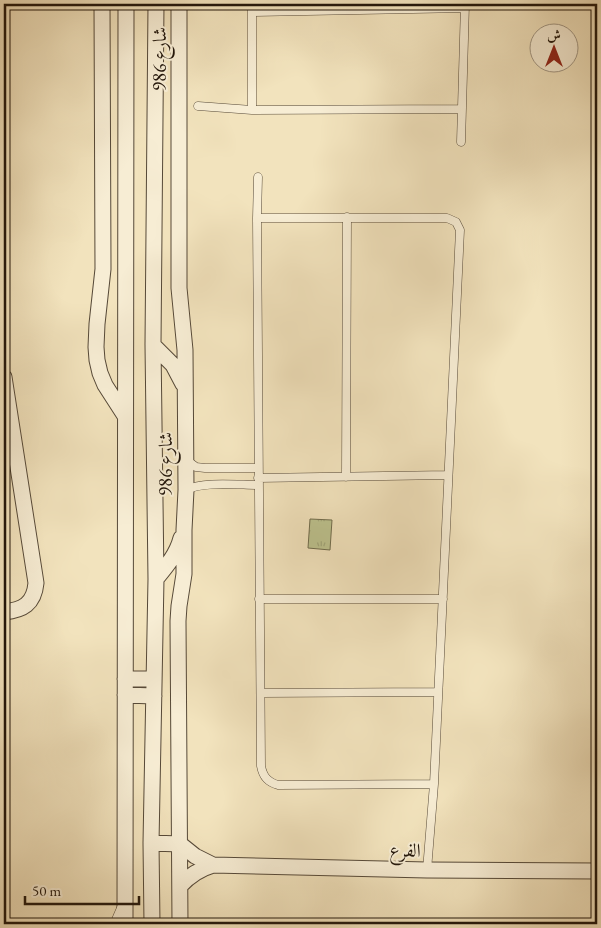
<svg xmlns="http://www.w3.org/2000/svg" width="601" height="928" viewBox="0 0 601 928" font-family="'EB Garamond',Amiri,serif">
  <defs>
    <pattern id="park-tufts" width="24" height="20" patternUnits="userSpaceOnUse" patternTransform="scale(1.25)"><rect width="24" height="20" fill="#bdc38f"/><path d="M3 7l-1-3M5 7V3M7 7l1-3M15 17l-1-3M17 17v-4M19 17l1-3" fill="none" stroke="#a2a77a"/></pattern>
  </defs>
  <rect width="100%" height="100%" fill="#f2e3bd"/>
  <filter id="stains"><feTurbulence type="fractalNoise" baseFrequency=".004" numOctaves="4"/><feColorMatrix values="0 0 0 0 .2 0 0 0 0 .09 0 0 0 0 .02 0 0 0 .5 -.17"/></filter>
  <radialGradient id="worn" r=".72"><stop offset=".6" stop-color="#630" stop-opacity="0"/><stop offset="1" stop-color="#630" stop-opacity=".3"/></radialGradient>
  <path fill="url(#park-tufts)" stroke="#706c4d" d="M310,519L332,520L330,550L308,548Z"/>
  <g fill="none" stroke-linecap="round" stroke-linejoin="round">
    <defs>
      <path id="service" d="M252,4V110
        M252,12L465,8
        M198,106L252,110L461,109
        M461,142L465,4
        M258,177L257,218L261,766C263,777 268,782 278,785L434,784
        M257,218H447L456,222L460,230L434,784L427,870
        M185,459L196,467L205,468H258
        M346,477L347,217
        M258,478L448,475
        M186,490C202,481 239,485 258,485
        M259,599H443
        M261,693L438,692
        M114,924L121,908"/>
      <path id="minor" d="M102,4L103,269L97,324L96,347L97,360L100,373L105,385L125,416
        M179,4V288L185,350L186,490L184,530V574L179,606L178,621L180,924
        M153,345L173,365L183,384
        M4,377L36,583C34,604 23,610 4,612
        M156,579C166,567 177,554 181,538
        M125,679H154
        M125,695L154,696
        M151,843L180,844L195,856L213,865
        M180,886C190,875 199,869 213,865L427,870L597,871
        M125,924L126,4
        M152,924L151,843L156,579L153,345L156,4"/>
    </defs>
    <use href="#service" stroke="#564938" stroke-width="9"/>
    <use href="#minor" stroke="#564938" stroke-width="17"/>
    <use href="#service" stroke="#f7edd4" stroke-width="8"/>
    <use href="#minor" stroke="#f7edd4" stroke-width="15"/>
  </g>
  <g text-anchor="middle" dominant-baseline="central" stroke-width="4" stroke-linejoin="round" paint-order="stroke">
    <g font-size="19" fill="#22160b" stroke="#f7edd4">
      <text transform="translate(159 59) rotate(-90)">شارع 986</text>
      <text transform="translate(165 464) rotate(-90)">شارع 986</text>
      <text transform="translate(405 850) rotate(1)">الفرع</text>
    </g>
  </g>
  <rect width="601" height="928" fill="none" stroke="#f2e3bd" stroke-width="20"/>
  <rect x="5" y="5" width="591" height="918" fill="none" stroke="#22160b" stroke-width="2.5"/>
  <rect x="10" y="10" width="581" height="908" fill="none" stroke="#22160b"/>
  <g transform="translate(554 48)"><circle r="24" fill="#f7edd4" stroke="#a29784"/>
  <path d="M0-4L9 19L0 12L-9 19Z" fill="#8f2418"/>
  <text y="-8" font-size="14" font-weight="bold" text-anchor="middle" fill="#22160b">ش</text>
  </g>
  <path d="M25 896v8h114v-8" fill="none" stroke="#22160b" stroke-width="2.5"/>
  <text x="32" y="896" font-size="15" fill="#22160b" stroke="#f7edd4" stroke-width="4" paint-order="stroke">50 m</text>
  <rect width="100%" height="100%" filter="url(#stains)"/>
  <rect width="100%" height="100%" fill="url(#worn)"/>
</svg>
